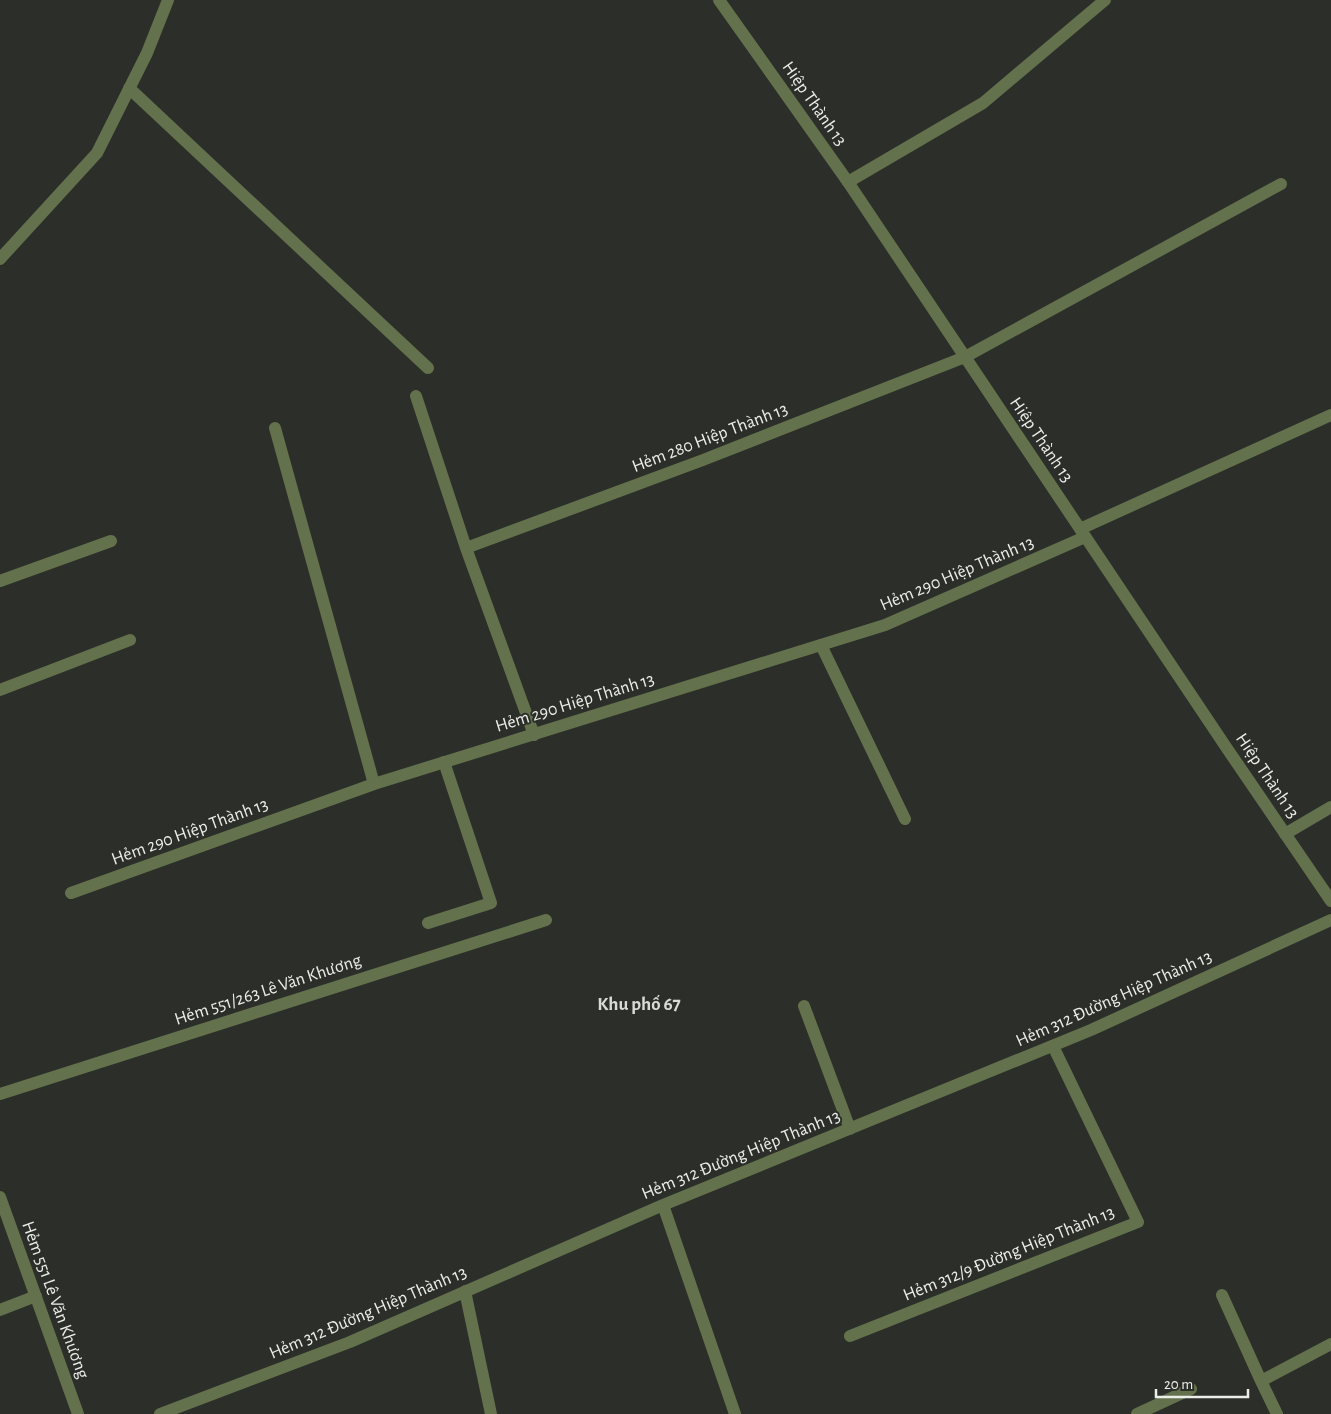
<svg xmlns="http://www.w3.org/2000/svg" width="1331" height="1414" viewBox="0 0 1331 1414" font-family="'Alegreya Sans',sans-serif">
  <rect width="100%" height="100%" fill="#2c2f29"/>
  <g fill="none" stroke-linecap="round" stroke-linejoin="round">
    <path stroke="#63714c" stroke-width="12" d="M848,182L983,103L1105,0
      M965,357L1281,184
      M821,645L905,819
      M1285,834L1331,807
      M428,923L491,903L444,762
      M850,1336L1138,1222L1053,1046"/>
    <path stroke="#63714c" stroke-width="12" d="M719,0L848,182L1226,747L1331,901
      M129,88L428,368
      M0,259L97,153L147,53L168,0
      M416,396L466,548L534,735
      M275,428L374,784
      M1080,529L1331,415
      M466,548L703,460L965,357
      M0,581L111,541
      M0,690L130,640
      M71,893L374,784L885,625L1085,537
      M804,1006L850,1129
      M0,1094L546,920
      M0,1197L78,1414
      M663,1205L735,1414
      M465,1291L491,1414
      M1222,1295L1261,1381L1331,1344
      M0,1310L36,1296
      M1261,1381L1277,1414
      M160,1414L350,1342L663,1205L1091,1030L1331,920
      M1137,1414L1191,1389"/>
  </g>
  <g text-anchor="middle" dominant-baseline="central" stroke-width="4" stroke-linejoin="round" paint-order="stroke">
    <g font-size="18" fill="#eceeea" stroke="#2c2f29">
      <text transform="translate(814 104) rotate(55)">Hiệp Thành 13</text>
      <text transform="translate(710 438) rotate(-21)">Hẻm 280 Hiệp Thành 13</text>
      <text transform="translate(1041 440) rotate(56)">Hiệp Thành 13</text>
      <text transform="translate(957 574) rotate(-23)">Hẻm 290 Hiệp Thành 13</text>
      <text transform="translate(575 703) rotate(-17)">Hẻm 290 Hiệp Thành 13</text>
      <text transform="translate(1267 776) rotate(56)">Hiệp Thành 13</text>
      <text transform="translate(190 832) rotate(-20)">Hẻm 290 Hiệp Thành 13</text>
      <text transform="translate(268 990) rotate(-18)">Hẻm 551/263 Lê Văn Khương</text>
      <text transform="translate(1114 999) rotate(-24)">Hẻm 312 Đường Hiệp Thành 13</text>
      <text transform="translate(741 1155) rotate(-22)">Hẻm 312 Đường Hiệp Thành 13</text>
      <text transform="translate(1009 1254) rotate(-22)">Hẻm 312/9 Đường Hiệp Thành 13</text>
      <text transform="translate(55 1300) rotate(70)">Hẻm 551 Lê Văn Khương</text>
      <text transform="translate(368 1313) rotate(-23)">Hẻm 312 Đường Hiệp Thành 13</text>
    </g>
    <g font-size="19" font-weight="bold" fill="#d8dbd3" stroke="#2c2f29">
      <text x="639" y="1004">Khu phố 67</text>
    </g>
  </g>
  <path d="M1156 1389v8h92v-8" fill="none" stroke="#eceeea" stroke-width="2.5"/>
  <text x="1164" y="1389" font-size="15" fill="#eceeea" stroke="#2c2f29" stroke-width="4" paint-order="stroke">20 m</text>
</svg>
